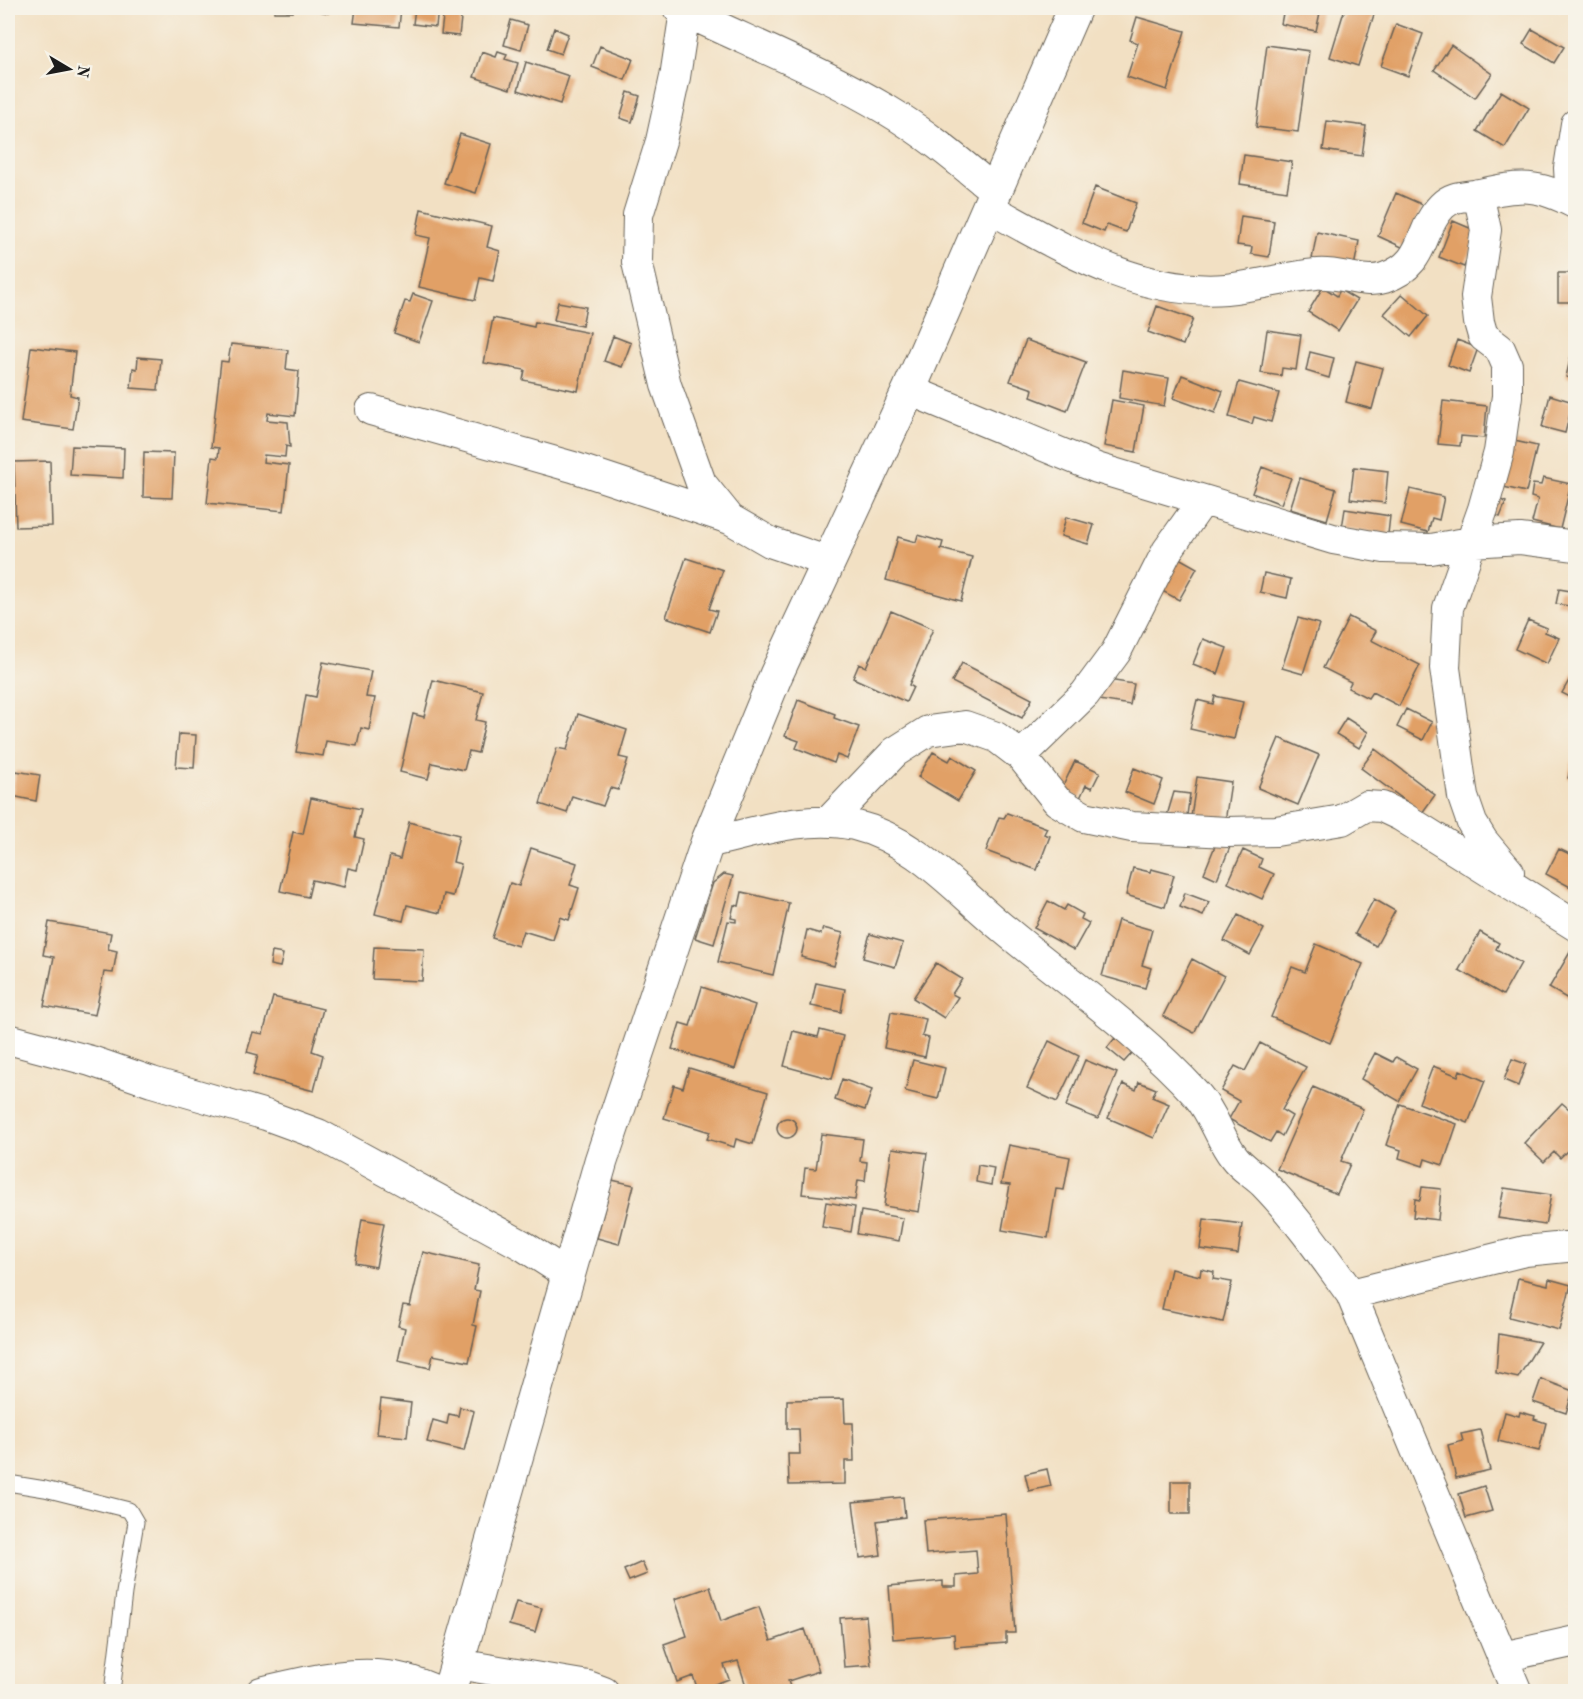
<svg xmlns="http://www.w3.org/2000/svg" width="1583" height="1699" viewBox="0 0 1583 1699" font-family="'Old Standard TT',serif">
  <rect width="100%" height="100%" fill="#f7f3e8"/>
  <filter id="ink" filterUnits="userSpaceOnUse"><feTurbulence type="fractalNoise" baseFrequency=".0167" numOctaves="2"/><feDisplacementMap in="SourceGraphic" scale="12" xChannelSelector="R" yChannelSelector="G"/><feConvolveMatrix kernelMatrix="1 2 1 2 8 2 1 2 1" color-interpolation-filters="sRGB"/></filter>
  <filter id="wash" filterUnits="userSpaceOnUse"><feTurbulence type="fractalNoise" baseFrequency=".008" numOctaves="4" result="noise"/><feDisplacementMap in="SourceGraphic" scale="24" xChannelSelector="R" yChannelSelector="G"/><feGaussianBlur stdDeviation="1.35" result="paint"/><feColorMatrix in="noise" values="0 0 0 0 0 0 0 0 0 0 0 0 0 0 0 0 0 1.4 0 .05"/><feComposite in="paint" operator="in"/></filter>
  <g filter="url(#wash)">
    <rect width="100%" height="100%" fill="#f2e0c3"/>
    <g id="blocks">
      <path fill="#e1a066" d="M274,8H292L293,12H274Z
        M307,8H329L328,13Z
        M356,8H401L399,27L354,23Z
        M415,8H438L436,27L413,24Z
        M444,8L462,9L459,36L441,34Z
        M1284,8H1321L1316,31L1281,24Z
        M1345,8H1376L1358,66L1330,57Z
        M1137,17L1185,31L1167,90L1127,77L1138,43L1130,40Z
        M511,20L528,25L521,50L504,45Z
        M1396,24L1423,34L1408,76L1381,66Z
        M554,28L568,34L561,54L547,49Z
        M1532,29L1564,47L1554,63L1523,44Z
        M1267,45L1309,51L1298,132L1256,127Z
        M1451,45L1492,74L1475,98L1434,70Z
        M600,46L633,59L625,80L592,67Z
        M482,52L496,57L498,52L507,55L505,59L518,63L510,89L474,77Z
        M526,62L569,76L560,104L518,90Z
        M1501,91L1529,108L1505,148L1477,131Z
        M628,92L640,96L632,122L620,118Z
        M1327,121L1366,126L1362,156L1323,150Z
        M460,134L491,144L476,193L444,183Z
        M1244,155L1292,162L1287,191L1240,184Z
        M1095,187L1136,203L1126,232L1107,225L1104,232L1082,223Z
        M1396,193L1423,205L1404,248L1378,236Z
        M421,209L492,226L487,247L500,251L493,281L480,278L475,300L419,287L430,238L416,235Z
        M1241,216L1274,221L1269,257L1251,254L1252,247L1237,245Z
        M1453,221L1479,232L1464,267L1439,257Z
        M1317,232L1359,241L1354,267L1312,259Z
        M1558,273H1576V302H1558Z
        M1323,287L1337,296L1340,290L1357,300L1338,331L1308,312Z
        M413,294L433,301L419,342L394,333L405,301L410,302Z
        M1402,294L1428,316L1411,337L1384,314Z
        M558,302L586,307L582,326L554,320Z
        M1157,306L1193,319L1183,345L1148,332Z
        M493,318L534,327L535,322L590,333L578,391L523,380L525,370L484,363Z
        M1267,330L1301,335L1296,370L1282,368L1281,376L1261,373Z
        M613,336L631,343L622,367L604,361Z
        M1575,338H1576V379L1566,377Z
        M1026,340L1086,362L1067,411L1031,397L1033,389L1010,381Z
        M1457,340L1478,348L1469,373L1448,365Z
        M231,344L288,350L286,369L299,371L295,416L268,413L267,420L288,422L290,447L286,446L285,457L264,455L263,462L289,465L284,511L207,503L212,457L218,458L219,448L211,447L221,361L228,362Z
        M31,347L75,352L70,395L78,397L73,429L21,422Z
        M1310,352L1334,358L1329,378L1306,371Z
        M138,357L161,359L158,390L131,388L133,368L137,369Z
        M1356,361L1383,368L1372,409L1346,402Z
        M1123,370L1169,378L1164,406L1119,398Z
        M1182,375L1223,391L1215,413L1173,398Z
        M1239,382L1279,393L1271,422L1254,417L1252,424L1229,417Z
        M1550,395L1573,402L1565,433L1542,427Z
        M1112,400L1144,406L1136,452L1104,446Z
        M1443,401L1487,406L1484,438L1461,436L1460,446L1438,444Z
        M1510,440L1537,446L1526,492L1499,486Z
        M72,446L124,448L123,478L70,475Z
        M144,452L174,453L172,498L143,497Z
        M50,461L52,526L16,527L14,462Z
        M1262,467L1291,478L1281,504L1252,493Z
        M1354,467L1388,471L1385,503L1350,499Z
        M1300,478L1336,489L1327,520L1290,509Z
        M1543,478L1571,484L1560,529L1532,522L1538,499L1531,497L1533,484L1541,485Z
        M1410,489L1444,497L1439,520L1432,518L1428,532L1401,525Z
        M1493,497L1506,502L1500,517L1488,512Z
        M1345,509L1390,516L1388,534L1342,528Z
        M1066,517L1094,525L1088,544L1061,536Z
        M918,535L943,542L941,549L972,557L961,601L886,580L898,537L916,542Z
        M1170,553L1197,568L1179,600L1153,586Z
        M686,558L723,570L709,609L717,611L710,632L666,617Z
        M1264,573L1291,579L1287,598L1260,592Z
        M1559,589L1576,592V607L1556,604Z
        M891,611L933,629L909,685L913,687L906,702L853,678L859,664L866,667Z
        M1349,617L1376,631L1371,640L1420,665L1399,706L1372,692L1368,698L1348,688L1351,682L1323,668Z
        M1298,618L1319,624L1303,674L1282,668Z
        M1528,620L1547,628L1545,632L1559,638L1547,664L1515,649Z
        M1203,639L1227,648L1218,674L1193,664Z
        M323,662L371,671L366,697L375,698L369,730L361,728L357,746L326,741L323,756L296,752L306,695L316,697Z
        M962,663L1032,699L1022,718L952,682Z
        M1576,668V700L1562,693Z
        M1102,679L1134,684L1130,705L1099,700Z
        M433,680L483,692L476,720L485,722L478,753L469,751L464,770L432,763L428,779L400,772L413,714L424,717Z
        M1215,696L1243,702L1234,739L1190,729L1197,700L1213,704Z
        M798,700L835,714L834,718L859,727L847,759L837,755L834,763L796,748L799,741L785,736Z
        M1406,709L1432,722L1423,740L1397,727Z
        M578,714L627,730L619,757L628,759L618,790L610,788L603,806L572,796L567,813L540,804L557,748L567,750Z
        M1346,718L1368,732L1359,748L1336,734Z
        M179,734L196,735L194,768L176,767Z
        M1279,738L1319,755L1298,805L1258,788Z
        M1375,749L1435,795L1422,813L1361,768Z
        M1575,751H1576V780L1568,778Z
        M933,752L949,761L952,756L976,771L958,801L918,777Z
        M1075,761L1100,772L1092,788L1086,785L1080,798L1061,790Z
        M1134,768L1163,780L1154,804L1125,792Z
        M16,771L40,775L36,801L12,796Z
        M1197,777L1231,782L1225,822L1191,817Z
        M1174,792L1190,794L1186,822L1166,819Z
        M311,798L361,809L355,837L364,839L357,870L348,868L344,887L312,880L308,897L280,891L293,832L303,834Z
        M1007,813L1047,828L1044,834L1050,836L1037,870L986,851L999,817L1004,818Z
        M409,822L459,835L453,862L461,864L453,896L444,894L440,913L407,905L403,921L375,914L390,856L400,859Z
        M1217,841L1230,847L1217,879L1204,873Z
        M531,848L577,863L570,885L579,888L569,920L560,917L553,940L523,931L518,946L492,938L510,883L519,886Z
        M1559,849L1576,857V890L1546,874Z
        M1243,850L1262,859L1259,867L1274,874L1262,899L1228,883Z
        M1133,868L1150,872L1151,869L1174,875L1165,907L1126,895Z
        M724,874L733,876L714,944L695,938L713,883Z
        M742,892L789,903L773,975L718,962L728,921L736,922V919L731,918L734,905L739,906Z
        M1185,893L1209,902L1203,916L1180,907Z
        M1374,899L1395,911L1376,946L1355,934Z
        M1048,901L1064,910L1067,905L1083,914L1081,919L1089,923L1074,950L1034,928Z
        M1238,915L1264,929L1250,955L1224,941Z
        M1118,920L1152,930L1142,965L1151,968L1145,988L1102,976Z
        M49,922L111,933L108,949L117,951L113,973L104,972L95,1015L44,1006L54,957L43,955Z
        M823,928L843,933L834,966L801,957L807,930L821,934Z
        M1480,932L1499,943L1496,949L1521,963L1503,995L1459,970Z
        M870,934L903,943L895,967L863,958Z
        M1576,942V1002L1575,1003L1549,988Z
        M1316,944L1363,964L1330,1043L1271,1017L1292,967L1305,972Z
        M374,947L424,949L422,981L372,979Z
        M272,952L283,954L280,967L270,965Z
        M1192,959L1224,976L1194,1033L1163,1016Z
        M936,963L962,979L952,994L958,997L944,1018L913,998Z
        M816,983L845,989L841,1012L811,1006Z
        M702,987L755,1005L735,1069L672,1049L680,1023L690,1026Z
        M273,997L323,1009L312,1051L323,1055L314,1091L253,1075L258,1055L247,1052L253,1032L263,1034Z
        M891,1012L926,1019L922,1036L929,1038L925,1057L884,1048Z
        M820,1030L843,1036L832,1079L784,1066L793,1031L818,1037Z
        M1115,1038L1133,1052L1124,1062L1107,1048Z
        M1049,1041L1079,1056L1057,1102L1027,1088Z
        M1260,1043L1306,1067L1282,1110L1292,1116L1282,1136L1276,1132L1270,1142L1229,1119L1239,1101L1221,1091L1235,1066L1245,1071Z
        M1375,1053L1393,1062L1396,1057L1417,1069L1399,1101L1361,1079Z
        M1512,1059L1526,1064L1518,1086L1504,1080Z
        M913,1060L945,1068L938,1099L905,1091Z
        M1085,1060L1117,1073L1098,1119L1066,1106Z
        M1433,1066L1458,1076L1460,1070L1485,1081L1468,1123L1419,1103Z
        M689,1068L768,1092L753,1144L736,1139L734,1147L707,1139L710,1132L664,1118L674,1085L683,1088Z
        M842,1079L872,1090L865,1110L835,1100Z
        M1139,1082L1156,1089L1152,1097L1169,1104L1154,1138L1108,1118L1123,1084L1136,1090Z
        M1313,1087L1363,1109L1341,1161L1350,1164L1337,1194L1277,1169Z
        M1562,1103L1576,1115V1129L1571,1135L1576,1142L1560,1158L1554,1152L1544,1162L1524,1143Z
        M1400,1104L1457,1124L1443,1165L1425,1159L1423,1166L1399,1158L1401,1150L1386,1145Z
        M777 1128a10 10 0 1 1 20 0a10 10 0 1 1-20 0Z
        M821,1134L863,1139L860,1161L867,1162L865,1181L858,1180L855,1200L802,1194L805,1168L816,1169Z
        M1009,1145L1070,1157L1064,1190L1056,1189L1048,1238L1002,1230L1010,1185L1001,1184Z
        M892,1148L927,1153L919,1212L884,1206Z
        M978,1165L994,1168L991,1185L976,1182Z
        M612,1180L634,1185L619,1244L597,1238Z
        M1422,1187L1441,1189L1438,1220L1413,1217L1415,1199L1420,1200Z
        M1504,1188L1551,1195L1545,1225L1498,1218Z
        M826,1202L855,1207L851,1232L822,1227Z
        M861,1211L903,1218L899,1241L857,1234Z
        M362,1219L384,1223L376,1267L355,1263Z
        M1204,1219L1242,1224L1238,1254L1200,1249Z
        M423,1252L479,1265L474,1290L480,1291L473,1325L477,1326L469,1362L433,1355L430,1368L398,1361L405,1328L398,1326L403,1305L410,1306Z
        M1171,1269L1200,1276L1201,1269L1214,1272L1213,1279L1232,1282L1223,1322L1162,1309Z
        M1518,1278L1548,1285L1549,1279L1571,1285L1559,1330L1509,1317Z
        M1499,1334L1540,1342L1518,1378L1496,1373Z
        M1541,1379L1573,1391L1566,1413L1533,1402Z
        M381,1399L411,1403L407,1437L377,1434Z
        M844,1399L845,1423H853L854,1461H845V1484L789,1485L788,1454H800L799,1429H787V1400Z
        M460,1407L474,1411L464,1451L427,1442L433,1420L447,1424L449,1414L458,1416Z
        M1505,1412L1519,1416L1520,1412L1535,1416L1534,1419L1546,1423L1539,1451L1498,1441Z
        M1480,1430L1490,1470L1456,1478L1448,1445L1463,1441L1461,1434Z
        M1047,1469L1051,1486L1029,1491L1025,1474Z
        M1171,1481H1190V1514H1171Z
        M1484,1486L1492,1511L1466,1518L1459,1494Z
        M903,1497L905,1517L877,1521L881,1555L860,1558L853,1502Z
        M1006,1514L1015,1633H1006V1643L955,1647L954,1634L893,1639L889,1586L943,1581V1587H956V1576L978,1574L976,1550L926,1554L923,1520Z
        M642,1562L647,1574L629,1581L624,1570Z
        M710,1587L721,1621L759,1607L771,1641L805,1629L819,1671L788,1681L792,1692H748L738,1661L724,1665L729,1679L698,1690L693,1676L677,1682L664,1644L687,1636L675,1599Z
        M516,1602L542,1608L535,1632L509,1625Z
        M866,1616L871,1665L844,1667L840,1618Z"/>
    </g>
  </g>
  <g filter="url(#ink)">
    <use href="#blocks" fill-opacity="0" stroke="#676156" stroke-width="1.5"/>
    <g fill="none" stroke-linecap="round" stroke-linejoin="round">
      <defs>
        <path id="service" d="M8,1483L45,1489L129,1510L136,1522L124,1593L112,1692"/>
        <path id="minor" d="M678,8C748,42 820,70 887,110C926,133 961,163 996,192
          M685,11L675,77L661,141L638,215L637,262L666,385L701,483L730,519
          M1478,194L1486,230L1476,297L1479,322L1483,336L1500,349L1507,365V396L1499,452L1483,509L1448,608L1445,668L1463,797L1472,823L1483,841L1509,872
          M1571,201L1569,168L1576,124
          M989,208C1063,248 1138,296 1226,289C1256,286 1286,277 1316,274C1338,271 1363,285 1384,278C1427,264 1418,230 1442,206C1453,195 1465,197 1480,194C1520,185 1537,183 1576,204
          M909,390L1097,468L1333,539L1384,548L1431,549L1471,542L1520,539L1576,546
          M371,410L573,467L730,519L770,542L829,562
          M1021,756L1085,694L1116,652L1167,551L1203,500
          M829,821L895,752L928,731L965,726L996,737L1021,756L1057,801L1084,817L1132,827L1227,832L1276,831L1342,820L1366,806L1382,807L1401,816L1576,926
          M707,843C753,833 807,814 854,825C916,840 957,891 1005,930C1070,984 1140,1032 1197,1095C1214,1114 1220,1140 1234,1157C1242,1168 1255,1175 1264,1184C1297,1218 1324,1257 1351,1294L1517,1692
          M8,1039L91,1061L152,1082L266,1115L318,1134L522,1245L567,1274
          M1351,1294L1525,1251L1576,1246
          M1502,1657L1576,1641
          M457,1664L588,1686L604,1692
          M261,1692C307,1681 358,1668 404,1679C416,1682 428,1687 439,1692"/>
        <path id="tertiary" d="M449,1692L601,1161L707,843L776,675L909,390L1075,8"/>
      </defs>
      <use href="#service" stroke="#676156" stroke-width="17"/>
      <use href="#minor" stroke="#676156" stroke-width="32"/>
      <use href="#tertiary" stroke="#676156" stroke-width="35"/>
      <use href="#service" stroke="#fff" stroke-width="15"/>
      <use href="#minor" stroke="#fff" stroke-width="30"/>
      <use href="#tertiary" stroke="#fff" stroke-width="33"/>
    </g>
  </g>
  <rect width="1583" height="1699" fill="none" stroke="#f7f3e8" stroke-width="30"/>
  <g transform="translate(69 69) rotate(100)" stroke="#f7f3e8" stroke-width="4.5" paint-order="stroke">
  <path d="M0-4.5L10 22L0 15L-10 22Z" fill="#1c1c1c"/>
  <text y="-9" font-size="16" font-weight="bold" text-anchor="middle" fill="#1c1c1c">N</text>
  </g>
</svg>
